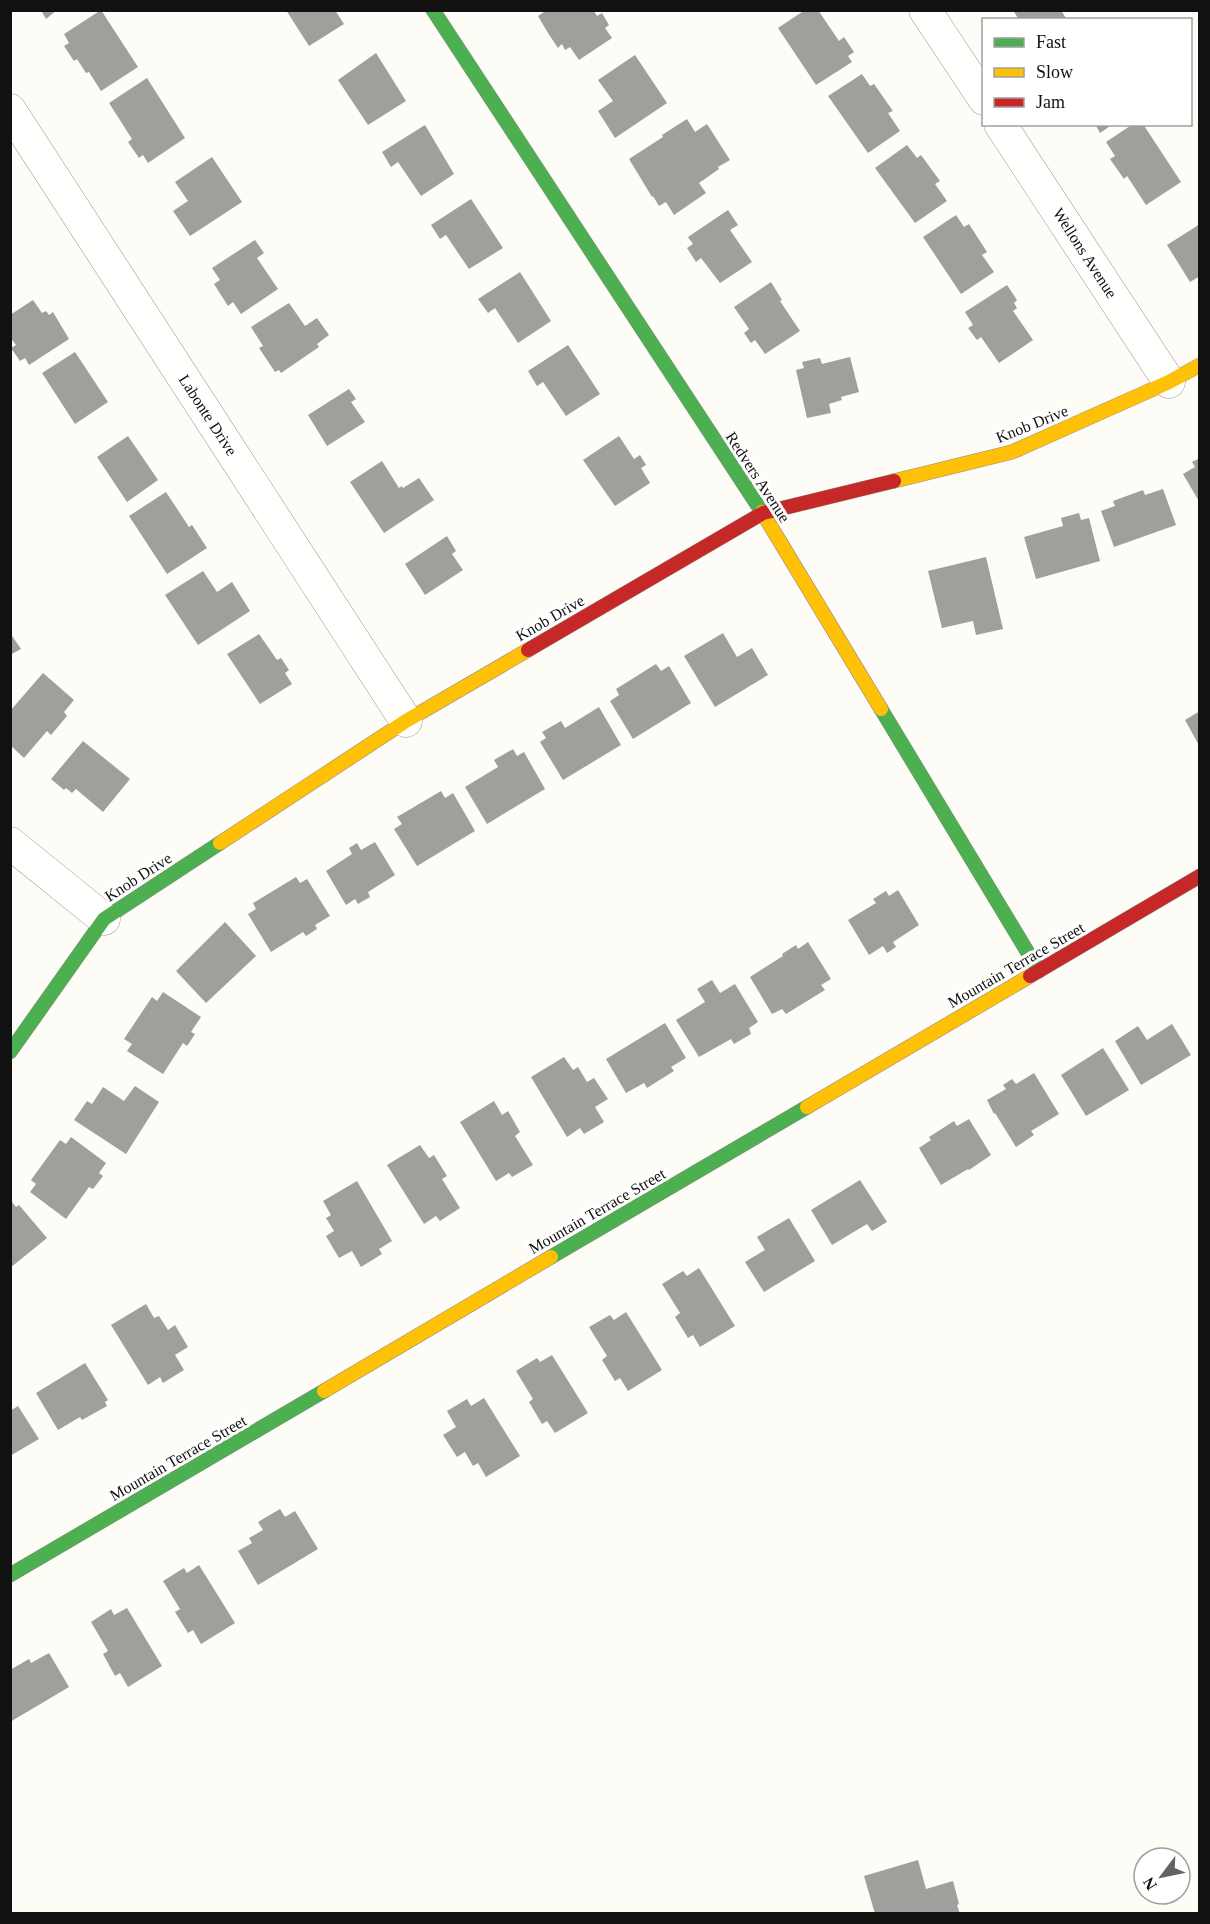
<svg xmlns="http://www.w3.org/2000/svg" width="1210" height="1924" viewBox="0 0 1210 1924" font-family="Georgia,serif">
  <rect width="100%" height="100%" fill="#fdfcf7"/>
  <path fill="#a19f9c" d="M41,10H57L46,19Z
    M101,10L138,67L101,91L89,72L86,73L77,59L74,61L64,46L69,43L64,34Z
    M286,10H335L344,24L309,46Z
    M547,10H593L597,16L602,13L609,25L605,28L612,38L579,60L570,47L565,50L562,44L558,48L548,33L538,16Z
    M805,10H818L839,41L844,37L854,52L848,56L852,62L816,85L778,28Z
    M1013,10H1061L1067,20H1019Z
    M376,53L406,101L368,125L338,80Z
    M635,55L667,103L615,138L598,111L613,101L598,80Z
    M862,74L870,86L874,84L893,111L888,113L900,131L868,153L828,96Z
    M147,78L185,138L148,163L143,155L139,158L128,142L132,139L109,103Z
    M687,119L695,132L707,124L730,160L718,167L719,169L699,183L706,193L674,215L666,202L659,206L653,196L652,197L629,159L663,137L662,135Z
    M1095,124H1113L1100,133Z
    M1133,124H1143L1181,182L1146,205L1127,176L1124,179L1110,159L1115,156L1106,142Z
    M425,125L454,174L421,196L398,162L391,167L382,152Z
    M907,145L917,158L921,155L940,181L935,184L947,201L915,223L875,168Z
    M212,157L242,202L190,236L173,211L188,201L175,182Z
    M471,199L503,248L469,269L446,235L440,239L431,225Z
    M728,210L738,225L730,230L752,262L720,283L701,258L696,262L687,248L693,244L688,237Z
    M956,215L964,227L969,224L987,252L982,255L994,272L961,294L923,237Z
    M1200,224V276L1190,282L1167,245Z
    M255,240L264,253L257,258L278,289L241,314L233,302L228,306L214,284L220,280L212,268Z
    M520,272L551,321L518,343L495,308L488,313L478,299Z
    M771,282L782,300L780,301L800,331L765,354L755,340L751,343L744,333L749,329L734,307Z
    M1007,285L1017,300L1014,303L1017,308L1013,311L1033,340L999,363L981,337L977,340L968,328L973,325L965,312Z
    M33,300L42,313L46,311L49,315L53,312L69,339L29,365L25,358L20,361L11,348L16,345L10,337V315Z
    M289,303L305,326L317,318L329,335L317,344L319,347L281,373L279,370L275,372L259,348L263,346L251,327Z
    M568,345L600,394L566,416L543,382L537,386L528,371Z
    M75,352L108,402L75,424L42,373Z
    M850,357L859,392L841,397L842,400L829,404L831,413L807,418L796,370L804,368L802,362L820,358L822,364Z
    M349,389L356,399L351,402L365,422L327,446L308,415Z
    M128,436L158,480L127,502L97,457Z
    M619,436L634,459L640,455L646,465L641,468L650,483L615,506L583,460Z
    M1200,458V503L1183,474L1195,467L1192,462Z
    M382,461L399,488L402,486L403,488L419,478L434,500L384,533L350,482Z
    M1163,489L1176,525L1114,547L1101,511L1115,506L1113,501L1143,490L1145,495Z
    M166,492L189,527L192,525L207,548L167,574L129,516Z
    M1079,513L1081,520L1089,518L1100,561L1036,579L1024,537L1063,526L1061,518Z
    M447,536L456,551L452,554L463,570L425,595L405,564Z
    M986,557L1003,629L976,635L973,621L942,628L928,571Z
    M203,571L217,592L232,582L250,611L198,645L165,595Z
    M10,633L21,649L10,655Z
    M723,633L737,657L752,648L768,675L715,707L684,656Z
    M259,634L277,660L281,658L289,670L285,673L292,684L260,704L227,654Z
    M656,664L661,671L669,666L691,703L633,739L610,701L619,695L616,689Z
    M43,673L74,700L64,712L67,716L51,735L47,731L24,758L10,745V711Z
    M599,707L621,745L563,780L540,742L546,738L542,732L561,721L565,728Z
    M1200,711V747L1185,720Z
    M83,741L130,779L103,812L76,789L72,793L66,788L64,790L51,779Z
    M513,749L517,756L524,752L545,789L487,824L465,787L498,767L494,760Z
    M441,791L445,798L453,793L475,831L417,866L394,829L402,824L397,817Z
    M375,842L395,875L368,892L370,897L358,904L355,899L346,905L326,871L352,854L349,848L357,843L361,850Z
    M296,877L300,883L307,879L330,916L315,925L317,929L306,936L303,932L271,952L248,914L256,909L253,903Z
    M898,890L919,925L893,942L896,947L887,953L883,946L869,955L848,920L876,903L873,899L886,891L889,896Z
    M225,922L256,956L206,1003L176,971Z
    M808,942L831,979L821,985L825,990L786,1014L782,1009L772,1014L750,977L783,956L782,954L796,945L798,949Z
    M712,980L720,993L735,984L758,1022L749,1028L751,1034L734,1044L731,1039L699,1057L676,1020L705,1002L697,989Z
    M163,992L201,1017L191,1032L195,1034L187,1046L183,1043L163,1074L127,1051L132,1044L124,1039L152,997L157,1001Z
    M665,1023L686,1058L671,1067L674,1071L647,1088L644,1083L626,1093L606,1059Z
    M1172,1024L1191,1055L1141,1085L1115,1041L1138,1026L1147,1040Z
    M1103,1048L1129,1090L1086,1116L1061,1075Z
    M564,1057L573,1070L578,1067L587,1082L594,1078L608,1099L595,1107L604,1122L584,1134L580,1128L567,1137L531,1077Z
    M1034,1073L1059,1114L1031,1131L1034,1135L1016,1147L995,1113L994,1114L987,1100L1006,1089L1003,1085L1012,1079L1016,1084Z
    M135,1086L159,1102L126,1154L74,1120L87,1101L92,1104L103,1087L124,1101Z
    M494,1101L502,1115L508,1111L520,1132L515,1136L533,1165L512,1177L509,1173L496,1181L460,1122Z
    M969,1119L991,1155L969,1170L968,1169L941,1185L919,1148L931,1140L929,1137L954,1121L957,1126Z
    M71,1137L106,1163L99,1173L103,1176L93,1189L89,1187L66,1219L30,1192L36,1184L31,1180L60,1140L66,1144Z
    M420,1145L429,1158L434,1155L447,1176L442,1179L460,1208L440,1221L436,1216L424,1224L387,1165Z
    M860,1180L887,1222L872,1231L867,1224L832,1245L811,1210Z
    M357,1181L392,1241L379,1249L382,1254L361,1267L352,1251L339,1258L326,1236L334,1231L326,1218L331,1215L323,1201Z
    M12,1202L16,1207L19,1205L47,1238L10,1268V1204Z
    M789,1218L815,1261L764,1292L745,1262L765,1250L757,1237Z
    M699,1268L735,1326L700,1347L693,1335L688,1338L675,1317L680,1313L662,1284L683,1271L687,1276Z
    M146,1304L154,1318L159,1316L168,1330L175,1325L188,1347L175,1355L184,1370L163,1383L160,1377L148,1385L111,1325Z
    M626,1312L662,1370L628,1391L620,1378L615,1381L602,1360L607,1356L589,1327L610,1315L614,1320Z
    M552,1355L588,1413L555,1433L547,1421L542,1424L529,1402L533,1399L516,1371L537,1358L540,1362Z
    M85,1363L108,1400L105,1402L107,1406L82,1420L80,1417L58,1430L36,1393Z
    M484,1398L520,1456L486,1477L478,1463L473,1466L465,1452L457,1457L443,1435L456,1427L447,1411L467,1399L471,1406Z
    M18,1406L39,1439L10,1456V1411Z
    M280,1509L285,1517L295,1511L318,1549L258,1585L238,1551L252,1543L249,1538L263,1530L258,1522Z
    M199,1565L235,1623L201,1644L193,1630L188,1633L175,1612L180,1609L163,1581L184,1568L187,1573Z
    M127,1608L162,1666L128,1687L120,1673L115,1676L103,1654L108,1651L91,1622L111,1609L114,1615Z
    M49,1653L69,1687L10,1722V1670L29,1659L31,1663Z
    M918,1860L926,1889L953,1881L959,1904L957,1905L960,1914H875L864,1876Z"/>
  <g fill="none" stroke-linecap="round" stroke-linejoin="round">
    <defs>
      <path id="street" d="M925,10L984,99
        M10,110L406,721
        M1000,124L1169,382
        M10,843L104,919"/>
      <path id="fast" d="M433,10L762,512
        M881,709L1039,971
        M10,1052L104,919L220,843
        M551,1257L807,1107
        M10,1575L324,1391"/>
      <path id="slow" d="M894,481L1012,452L1169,382L1200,365
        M762,512L881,709
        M220,843L406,721L528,650
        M807,1107L1030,976
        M324,1391L551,1257"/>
      <path id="jam" d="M528,650L763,513L894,481
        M1030,976L1200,876"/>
    </defs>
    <use href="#street" stroke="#979795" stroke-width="33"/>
    <use href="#fast" stroke="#8e8d8b" stroke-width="15"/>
    <use href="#slow" stroke="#8e8d8b" stroke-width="15"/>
    <use href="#jam" stroke="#8e8d8b" stroke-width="15"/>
    <use href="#street" stroke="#fffffe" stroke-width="32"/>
    <use href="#fast" stroke="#4caf50" stroke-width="14"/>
    <use href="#slow" stroke="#ffc107" stroke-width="14"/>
    <use href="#jam" stroke="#c62828" stroke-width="14"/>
  </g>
  <g text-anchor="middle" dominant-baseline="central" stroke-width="6" stroke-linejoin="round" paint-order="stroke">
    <g font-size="16" fill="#111" stroke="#fff">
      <text transform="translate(1085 253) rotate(57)">Wellons Avenue</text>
      <text transform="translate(208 415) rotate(57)">Labonte Drive</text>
      <text transform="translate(1032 424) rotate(-22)">Knob Drive</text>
      <text transform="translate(758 477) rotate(57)">Redvers Avenue</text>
      <text transform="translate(550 618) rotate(-30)">Knob Drive</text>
      <text transform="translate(138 877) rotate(-33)">Knob Drive</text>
      <text transform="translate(1016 965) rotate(-30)">Mountain Terrace Street</text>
      <text transform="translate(597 1211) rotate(-30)">Mountain Terrace Street</text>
      <text transform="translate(178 1458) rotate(-30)">Mountain Terrace Street</text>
    </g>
  </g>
  <rect width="1210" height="1924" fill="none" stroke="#111111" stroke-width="24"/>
  <rect x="982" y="18" width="210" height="108" fill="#ffffff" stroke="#a0a0a0" stroke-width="1.5"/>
  <rect x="994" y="38" width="30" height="9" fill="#4caf50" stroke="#a0a0a0" stroke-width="1.5"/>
  <text x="1036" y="48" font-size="18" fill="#111111">Fast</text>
  <rect x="994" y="68" width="30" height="9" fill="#ffc107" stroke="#a0a0a0" stroke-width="1.5"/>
  <text x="1036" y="78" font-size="18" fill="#111111">Slow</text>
  <rect x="994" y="98" width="30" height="9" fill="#c62828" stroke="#a0a0a0" stroke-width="1.5"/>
  <text x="1036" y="108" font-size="18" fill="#111111">Jam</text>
  <g transform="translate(1162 1876) rotate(238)"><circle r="28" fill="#ffffff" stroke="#a0a0a0" stroke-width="1.5"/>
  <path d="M0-4.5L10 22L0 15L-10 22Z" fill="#646362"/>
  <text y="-9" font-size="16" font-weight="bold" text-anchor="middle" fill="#111111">N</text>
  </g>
</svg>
